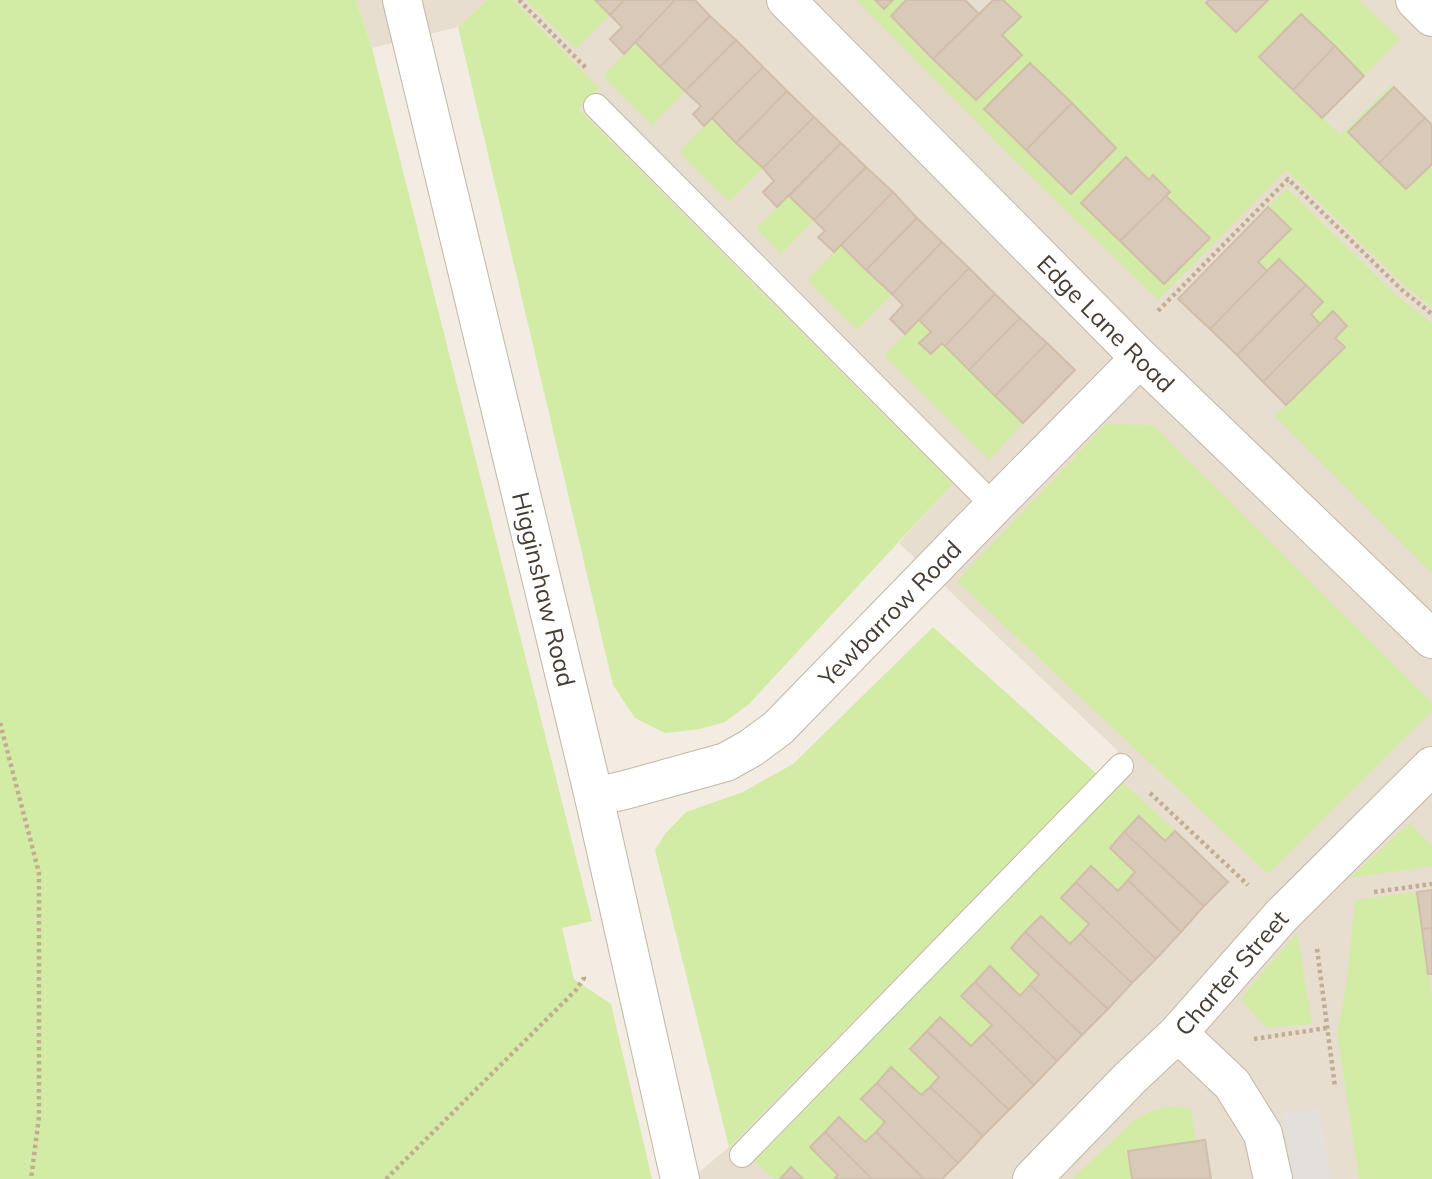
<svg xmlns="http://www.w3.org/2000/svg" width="1432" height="1179" viewBox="0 0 1432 1179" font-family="Mulish,sans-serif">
  <rect width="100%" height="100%" fill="#f3ece2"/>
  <path fill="#e8decf" d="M356,0H487L458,27L372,48Z
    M513,0H1432V1179H691L729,1147L1098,775L1118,751L899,543L953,482L579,109L598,88Z"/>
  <path fill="#d3eca5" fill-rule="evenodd" d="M0,0H356L372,48L592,921L562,928L574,979L611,1004L652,1179H0Z
    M487,0H513L599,88L579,109L953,483L749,704L725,722L700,729L665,733L635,718L613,685L458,27Z
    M526,0H595L610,15L576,49Z
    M856,0H875L884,9L893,0H906L891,16L976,100L1022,55L1002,35L1021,17L1003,0H1203L1236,32L1268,0H1359L1400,39L1364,76L1301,14L1259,57L1340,135L1392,84L1394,87L1349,132L1406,189L1432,164V307L1406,287L1286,170L1158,300L1015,161ZM1072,103L1116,148L1070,194L985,109ZM1126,157L1149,180L1153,176L1166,196L1209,238L1165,284L1081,203Z
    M635,42L685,91L652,125L603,76Z
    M712,118L763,168L729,202L679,152Z
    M1287,188L1396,295L1432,323V573L1275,416L1344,347L1335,338L1347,326L1333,312L1320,324L1311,314L1323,301L1280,260L1267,271L1258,262L1268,207Z
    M789,196L814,220L781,254L756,228Z
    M841,245L892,294L857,330L807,280Z
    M919,320L931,332L920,343L931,354L942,343L1023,423L989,460L884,355Z
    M1106,424L1153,425L1432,703V711L1268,874L957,581Z
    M933,627L1098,775L729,1147L655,850L665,834L686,812L743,792L793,764Z
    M1122,782L1175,831L1165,841L1139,817L1110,848L1135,872L1118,891L1091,866L1062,897L1089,924L1070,944L1041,916L1011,948L1039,975L1020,996L990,967L992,1025L971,1046L940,1017L939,1077L921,1095L891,1067L861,1099L885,1122L865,1142L834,1179H803L791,1167L780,1179H774L752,1159L1025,880L1076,831Z
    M1410,823L1432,846V866L1349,878Z
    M1417,892L1432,1000V1179H1359L1337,1034L1346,987L1355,900Z
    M1297,933L1312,1024L1267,1028L1241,1000L1248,989Z
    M1174,1106L1191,1109L1196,1141L1132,1179H1074V1177L1132,1122L1152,1110Z"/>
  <path fill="#e3dfdb" d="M1319,1108L1331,1179H1293L1282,1113Z"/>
  <path fill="#d9c9b9" stroke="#d1bda9" stroke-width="2" d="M595,0H624L610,15Z
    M624,0H675L624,54L610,39L622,27L610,15Z
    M675,0H695L710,16L660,67L635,42Z
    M875,0H893L884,9Z
    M906,0H965L979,14L933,59L891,16Z
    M993,0H1003L1021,17L1002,35L1022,55L976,100L933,59Z
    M1209,0H1268L1236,32L1206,3Z
    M1301,14L1335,46L1293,90L1259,57Z
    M710,16L736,40L685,91L660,67Z
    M736,40L763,67L704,126L693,114L701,106L685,91Z
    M1335,46L1364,76L1322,118L1293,90Z
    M1030,63L1072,103L1026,150L984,109Z
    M763,67L787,91L736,143L712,118Z
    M1394,87L1425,118L1379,163L1348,132Z
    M787,91L814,117L763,168L736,143Z
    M1072,103L1116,148L1071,194L1026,150Z
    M814,117L841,143L777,207L763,192L774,181L763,168Z
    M1425,118L1432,125V164L1406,189L1379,163Z
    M841,143L866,167L814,220L789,196Z
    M1126,157L1149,180L1153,175L1170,192L1120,241L1081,203Z
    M866,167L893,192L834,252L818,237L825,231L814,220Z
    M893,192L917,218L866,270L841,245Z
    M1166,196L1210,238L1164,284L1120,241Z
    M1268,207L1291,229L1258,262L1267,271L1210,329L1178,299Z
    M917,218L942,242L892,294L866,270Z
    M942,242L969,268L905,334L890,319L903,305L892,294Z
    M1279,259L1306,285L1237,355L1210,329Z
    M969,268L995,294L945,346L942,343L931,354L919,343L931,332L919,320Z
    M1306,285L1323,302L1311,314L1320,324L1263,382L1237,355Z
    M995,294L1020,318L969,370L945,346Z
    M1333,311L1347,326L1335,338L1345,347L1286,405L1263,382Z
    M1020,318L1047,343L995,396L969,370Z
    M1047,343L1075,370L1023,423L995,396Z
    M1139,816L1165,841L1175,831L1228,882L1204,906L1124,832Z
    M1124,832L1204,906L1181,932L1128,880L1135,872L1110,848Z
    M1091,866L1118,891L1128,880L1181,932L1156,959L1076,882Z
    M1076,882L1156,959L1132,983L1080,934L1089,924L1061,898Z
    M1432,890V928L1422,929L1417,892Z
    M1041,916L1070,944L1080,934L1132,983L1108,1009L1025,932Z
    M1432,928V974H1428L1422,929Z
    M1025,932L1108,1009L1082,1035L1030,985L1039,975L1011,948Z
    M990,966L1020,996L1030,985L1082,1035L1057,1061L975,982Z
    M975,982L1057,1061L1034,1085L983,1034L992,1025L961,996Z
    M940,1017L971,1046L983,1034L1034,1085L1009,1110L927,1031Z
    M927,1031L1009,1110L983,1136L930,1087L939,1077L910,1049Z
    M891,1067L921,1095L930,1087L983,1136L958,1163L877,1083Z
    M877,1083L958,1163L942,1179H924L876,1132L885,1122L861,1099Z
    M839,1117L865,1142L876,1132L924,1179H872L825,1132Z
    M825,1132L872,1179H834L838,1175L810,1147Z
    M1205,1140L1211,1179H1132L1128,1151Z
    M791,1167L803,1179H780Z"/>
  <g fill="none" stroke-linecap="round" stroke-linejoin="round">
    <defs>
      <path id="service" d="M596,106L994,506
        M742,1155L1121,766"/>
      <g id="minor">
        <path id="s1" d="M402,0L594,797L680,1179"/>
        <path id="s2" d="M786,0L1140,358L1432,639"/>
        <path d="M1415,0L1432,17"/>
        <path id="s3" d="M594,797L625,790L726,762L751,748L778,728L994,506L1140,358"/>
        <path d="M1178,1033L1232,1084L1263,1134L1273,1179"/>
        <path id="s4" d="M1032,1179L1130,1078L1178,1033L1282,915L1432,766"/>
      </g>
    </defs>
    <use href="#service" stroke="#c2b6a6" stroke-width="26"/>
    <use href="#minor" stroke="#c2b6a6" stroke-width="40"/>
    <path stroke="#c2ad93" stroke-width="4.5" stroke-dasharray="3.5 3.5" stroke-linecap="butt" d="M519,0L587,69
      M1158,311L1288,179L1402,290L1432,314
      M0,723L39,873V1117L31,1179
      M1150,793L1248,885
      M1374,892L1432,884
      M1317,949L1335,1087
      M1254,1039L1327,1028
      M386,1179L576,990L584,978L583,975"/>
    <use href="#service" stroke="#fff" stroke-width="24"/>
    <use href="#minor" stroke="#fff" stroke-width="38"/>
  </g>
  <g text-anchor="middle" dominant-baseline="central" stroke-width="5" stroke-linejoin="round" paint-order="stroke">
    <g font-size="24" fill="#453c32" stroke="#fff">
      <text stroke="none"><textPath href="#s2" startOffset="455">Edge Lane Road</textPath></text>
      <text stroke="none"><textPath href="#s1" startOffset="606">Higginshaw Road</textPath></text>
      <text stroke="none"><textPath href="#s3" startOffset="359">Yewbarrow Road</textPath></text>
      <text stroke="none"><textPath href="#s4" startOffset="287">Charter Street</textPath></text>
    </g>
  </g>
</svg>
